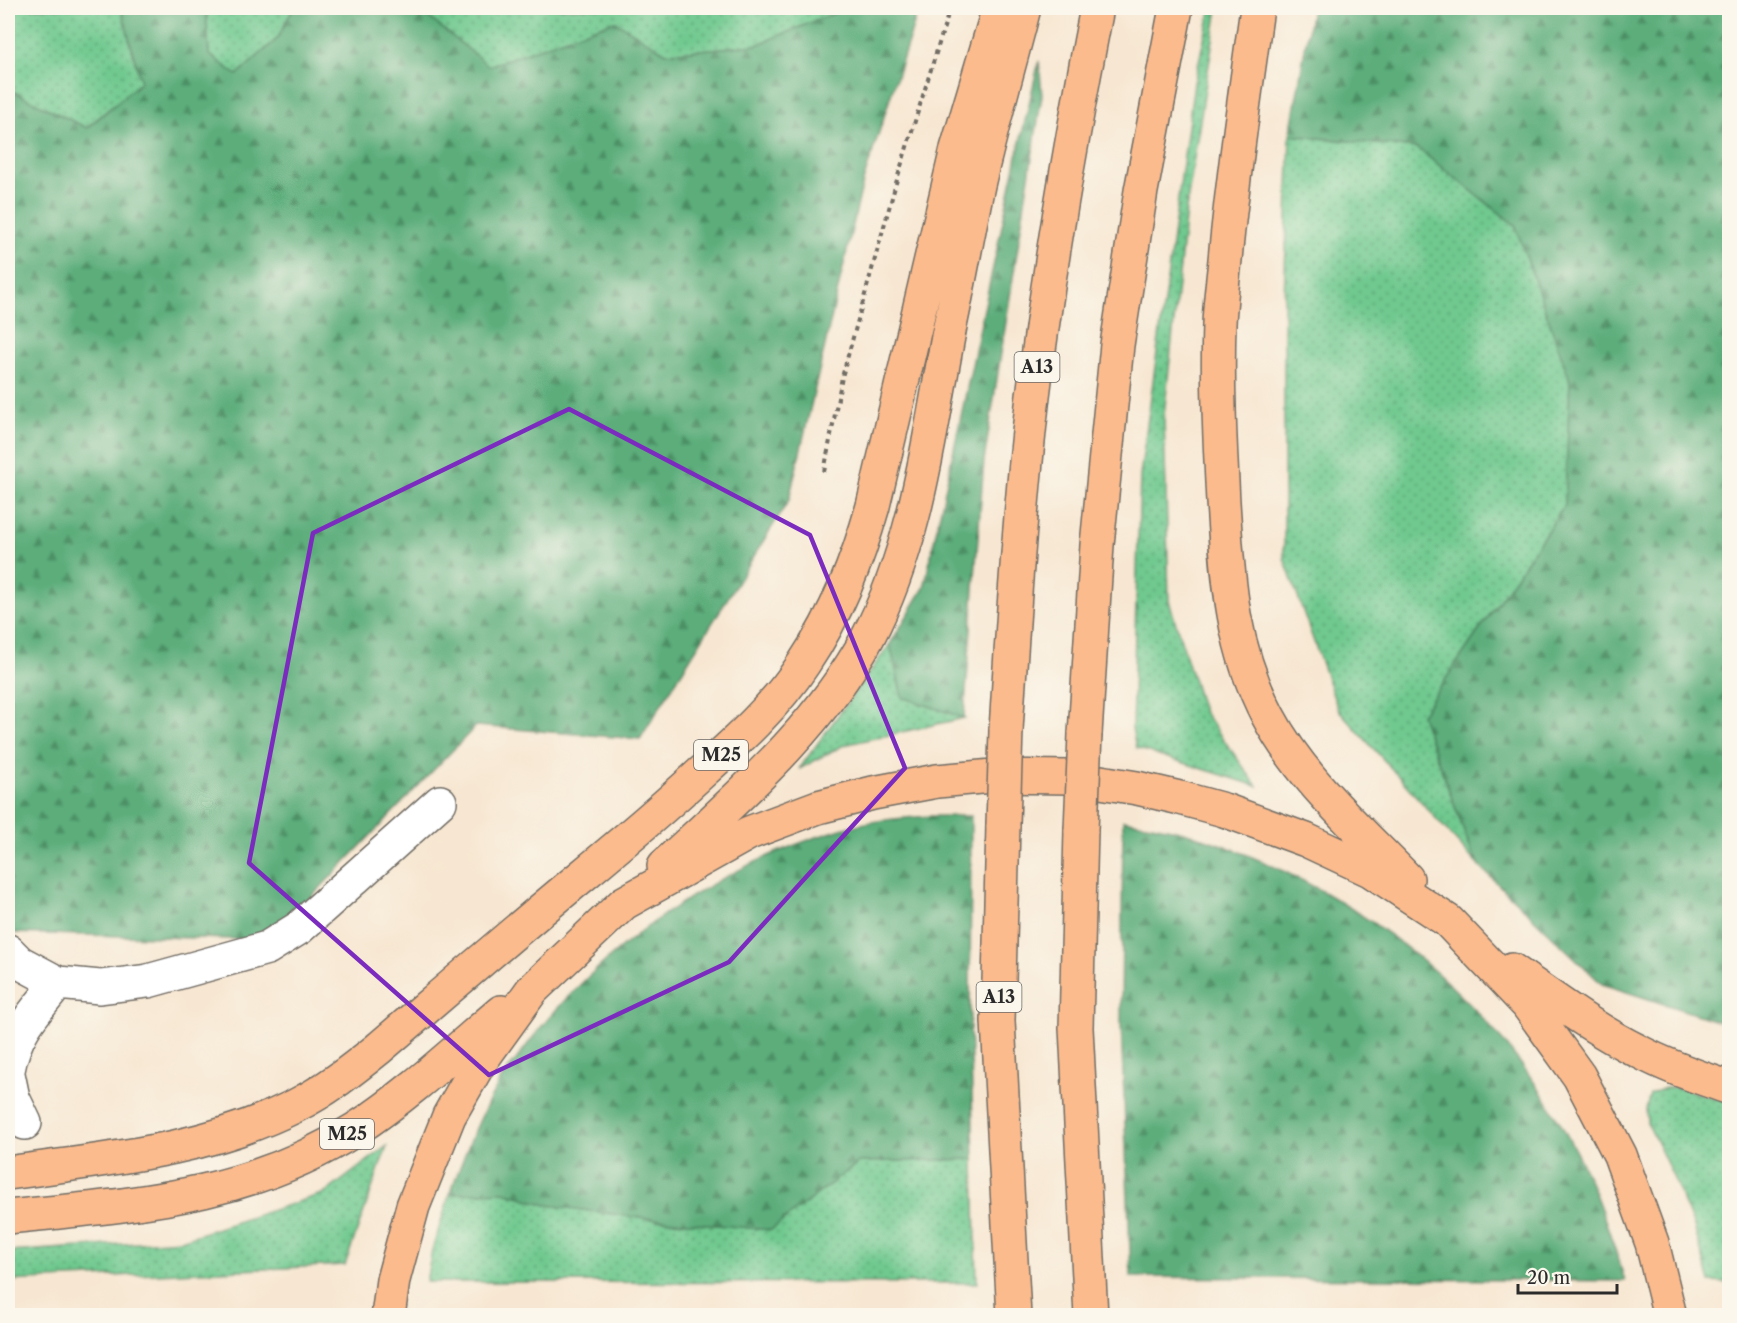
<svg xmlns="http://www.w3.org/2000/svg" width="1737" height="1323" viewBox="0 0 1737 1323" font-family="'Libre Caslon Text',serif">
  <defs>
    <pattern id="grass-dots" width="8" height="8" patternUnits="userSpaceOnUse" patternTransform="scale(1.5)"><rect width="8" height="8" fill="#6fc98f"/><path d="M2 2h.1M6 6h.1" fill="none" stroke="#5ba375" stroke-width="1.8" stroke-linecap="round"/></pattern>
    <pattern id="forest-firs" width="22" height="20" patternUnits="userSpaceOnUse" patternTransform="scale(1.5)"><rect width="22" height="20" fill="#5bad7a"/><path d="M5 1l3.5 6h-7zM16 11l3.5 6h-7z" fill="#4b8d64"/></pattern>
  </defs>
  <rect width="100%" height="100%" fill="#fbf7ec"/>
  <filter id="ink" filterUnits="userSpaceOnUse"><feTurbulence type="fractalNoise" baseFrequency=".0167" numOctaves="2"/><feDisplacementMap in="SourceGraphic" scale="12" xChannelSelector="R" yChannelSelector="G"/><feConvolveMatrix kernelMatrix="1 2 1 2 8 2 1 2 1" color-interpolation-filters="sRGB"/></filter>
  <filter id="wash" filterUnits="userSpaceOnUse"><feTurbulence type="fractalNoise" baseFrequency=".008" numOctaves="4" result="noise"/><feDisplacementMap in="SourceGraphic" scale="24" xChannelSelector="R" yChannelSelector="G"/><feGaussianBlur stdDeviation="1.35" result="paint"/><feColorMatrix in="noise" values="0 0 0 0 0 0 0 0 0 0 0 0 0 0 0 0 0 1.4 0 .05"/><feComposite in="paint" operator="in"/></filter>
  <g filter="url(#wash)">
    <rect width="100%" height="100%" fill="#f7e7d2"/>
    <path fill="url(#grass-dots)" stroke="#4d7a5d" stroke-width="1.5" d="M8,8H121L141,82L86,128L8,89Z
      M206,8H293L278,38L237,75L209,55Z
      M417,8H847L756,45L666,53L614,21L489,66Z
      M1211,8H1218L1186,209L1164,416L1169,601L1203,711L1257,786L1136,748L1132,728L1140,476L1194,83Z
      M1290,135L1417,148L1515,225L1570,380L1565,505L1421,715L1476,863L1338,709L1284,558V299Z
      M890,644L902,697L964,718L844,745L799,769Z
      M1676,1087L1729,1102V1283L1710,1282L1694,1227L1671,1172L1647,1122L1646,1109L1650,1094L1665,1088Z
      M387,1146L345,1265L8,1281V1252L181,1240L325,1193Z
      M974,1159L977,1283L426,1282L432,1250L450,1194L504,1192L547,1205L641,1218L771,1230L859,1162Z"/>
    <path fill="url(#forest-firs)" stroke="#436c52" stroke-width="1.5" d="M121,8H206L209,54L237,75L278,38L293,8H417L489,66L615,21L666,53L756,45L847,8H919L863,182L789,500L640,739L476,726L270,940L8,933V89L87,128L141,82Z
      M1312,8H1729V1025L1602,984L1476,863L1421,715L1565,505L1570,380L1515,225L1417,148L1290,135Z
      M1039,61L1042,95L984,461L964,718L902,697L890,644L924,588L1018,151Z
      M931,816H971L970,1023L974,1159L859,1162L771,1230L641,1218L547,1205L504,1192L450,1194C463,1157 478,1120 497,1086C502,1076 509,1068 516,1060C531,1039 547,1019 565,1000C642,919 733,862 841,829C870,820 900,818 931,816Z
      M1123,820C1141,823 1159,826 1176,830C1200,836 1223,845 1245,854C1385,911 1506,1015 1575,1150C1597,1192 1611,1236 1625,1281L1131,1277L1121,1022Z"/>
  </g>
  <g filter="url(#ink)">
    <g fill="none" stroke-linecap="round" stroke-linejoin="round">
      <defs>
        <path id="minor" d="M8,951L19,962L58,983L100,987L148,981L267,948L299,928L440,802
          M8,1070C15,1031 34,1013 58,983
          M8,1074L13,1098L25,1123"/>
        <path id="highway" d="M1257,8C1246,88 1234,168 1226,249C1224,274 1220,299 1219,324C1217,383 1220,443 1223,502C1228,578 1231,646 1268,716C1301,779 1358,828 1407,879
          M1006,730C1013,619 1020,507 1033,396C1049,266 1072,136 1097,8
          M1085,734L1097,545L1117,345L1141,191L1176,8
          M1003,825L998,1021L1014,1316
          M1081,830L1076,1028L1091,1316
          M664,866C739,796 819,728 868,637C918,542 930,430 950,326C960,279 968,232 978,185C992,125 1009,66 1024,8
          M1512,970C1554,999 1595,1030 1640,1052C1668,1067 1699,1077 1730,1088
          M8,1173C106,1159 205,1151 295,1106C325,1091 352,1070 378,1049C446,991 513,933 582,876C622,843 661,810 699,775C737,741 776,706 804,663C837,614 857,562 873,506L957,149L999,8
          M8,1217C133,1204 246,1199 356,1129C408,1095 454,1052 501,1012
          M388,1316L393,1280L413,1206L449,1116L478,1065L532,990L624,903L749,833L818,807L873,793L937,781L993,776L1070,777L1137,788L1180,798L1224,810L1306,840L1370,870L1448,921L1527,1004L1579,1076L1620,1155L1652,1243L1670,1316"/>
      </defs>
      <use href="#minor" stroke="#726d65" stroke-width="36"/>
      <use href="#highway" stroke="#726d65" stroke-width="36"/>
      <path stroke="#726d65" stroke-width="4" stroke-dasharray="4.5 4.5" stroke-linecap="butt" d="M824,472L842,377L898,176L950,8"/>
      <use href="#minor" stroke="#fff" stroke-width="33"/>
      <use href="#highway" stroke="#fbbb8d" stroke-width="33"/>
      <defs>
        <path id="highway-bridge" d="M1003,825L1006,730
          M1081,830L1085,734"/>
      </defs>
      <use href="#highway-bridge" stroke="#726d65" stroke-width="36" stroke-linecap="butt"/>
      <use href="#highway-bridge" stroke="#fbbb8d" stroke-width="33"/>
    </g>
  </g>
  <path fill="none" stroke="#7b2cbf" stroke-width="4.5" stroke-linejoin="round" d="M569,409L810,535L905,768L729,962L489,1075L249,863L313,533Z"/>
  <g text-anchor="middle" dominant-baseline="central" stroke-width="4.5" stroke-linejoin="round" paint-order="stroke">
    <g fill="#fbf7ec" stroke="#696865" stroke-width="1.5">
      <rect x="1014.5" y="352" width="45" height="30" rx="4.5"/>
      <rect x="694" y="740" width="54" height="30" rx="4.5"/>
      <rect x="976.5" y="982" width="45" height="30" rx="4.5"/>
      <rect x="320" y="1119" width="54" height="30" rx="4.5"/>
    </g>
    <g font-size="18" font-weight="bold" fill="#2b2b2b">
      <text x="1037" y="367">A13</text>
      <text x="721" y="755">M25</text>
      <text x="999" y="997">A13</text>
      <text x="347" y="1134">M25</text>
    </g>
  </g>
  <rect width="1737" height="1323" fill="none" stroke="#fbf7ec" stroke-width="30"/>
  <path d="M1518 1284v9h99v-9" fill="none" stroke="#2b2b2b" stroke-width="3"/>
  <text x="1527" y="1284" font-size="18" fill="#2b2b2b" stroke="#fbf7ec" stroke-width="4.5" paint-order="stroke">20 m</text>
</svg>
